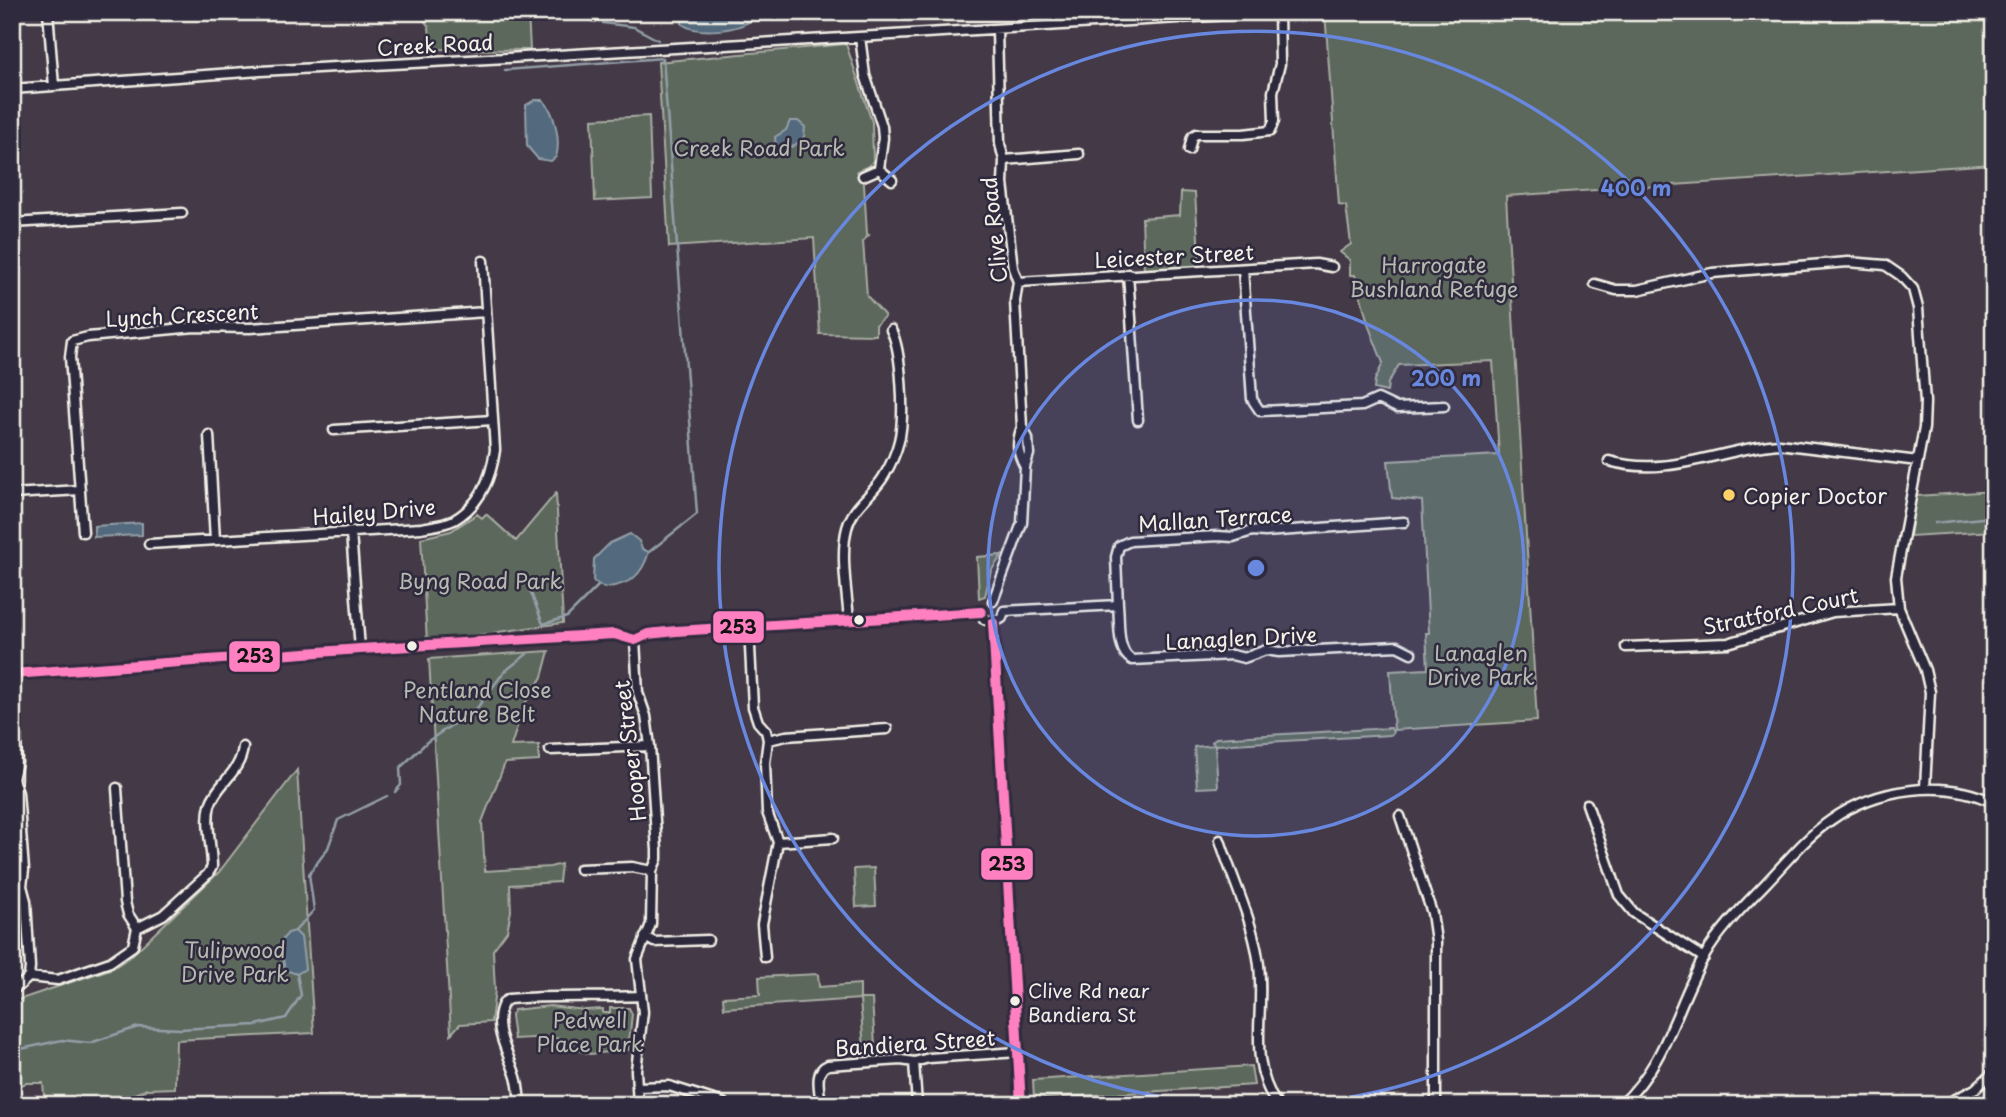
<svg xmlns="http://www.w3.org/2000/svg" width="2006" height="1117" viewBox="0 0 2006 1117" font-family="'Playpen Sans',sans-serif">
  <rect width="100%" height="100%" fill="#433947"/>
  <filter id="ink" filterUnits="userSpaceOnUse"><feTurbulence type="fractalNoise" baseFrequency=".0143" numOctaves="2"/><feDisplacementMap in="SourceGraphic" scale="14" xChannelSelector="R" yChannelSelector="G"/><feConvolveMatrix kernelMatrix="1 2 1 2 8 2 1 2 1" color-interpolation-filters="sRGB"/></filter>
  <g filter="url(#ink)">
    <path fill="#5c675c" stroke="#a8aca2" stroke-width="2" d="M418,12H528L530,50L431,49L429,27Z
      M1325,12H1994V164L1506,196L1537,721L1394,730L1390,671L1428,669L1426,633H1429L1422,501L1392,498L1388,461L1499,455L1493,361L1399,365L1388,383L1387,392L1374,389L1375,380L1383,363L1369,327L1355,275H1350V260L1340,252L1351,244L1346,206L1339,205Z
      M846,44L872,122L873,161L869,166L857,171L864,184L867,234L869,235L863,241L867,296L885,316L876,325V335L820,334L814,238L669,247L658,62Z
      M649,116L652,198L595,201L592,119Z
      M1181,192L1195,193L1200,269L1144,272L1142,218L1180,215Z
      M1994,491V531L1910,536L1916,496Z
      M556,493L563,623L427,642L421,538L451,531L477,514L482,518L486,514L516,541Z
      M1002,555L991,571L985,596L979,598L977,557Z
      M549,651L542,677L524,705L511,746L539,745V761L505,763L482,822L485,871L550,867L561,864L559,882L510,885L511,911L507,931L493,950L495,990L491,1022L460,1024L451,1034L429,659Z
      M1391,728L1393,733L1390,735L1216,745L1212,742L1216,738Z
      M1215,745L1218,787L1197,788L1194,747Z
      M297,770L314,1033L176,1040L175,1088L147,1089L107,1105H45L43,1083H26L12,1089V1002L113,968L131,956L219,872Z
      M874,868L876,906L856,907L854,869Z
      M818,974L819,987L860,984V999H872L876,1061L865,1062L860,999L724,1008L723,997L760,995L759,977Z
      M550,1006L585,1010L603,1009V1013H610V1008H629L632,1014L628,1050L590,1054L573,1049L571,1042L552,1037L514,1039L511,1016L514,1010Z
      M1251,1066L1254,1085L1034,1099L1033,1080Z"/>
    <path fill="#52697d" stroke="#939fa8" stroke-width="2" d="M689,12H751L753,19C738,31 697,35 682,24V16Z
      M535,100H543C555,112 561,141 556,157L551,161L538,159L527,146L526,105Z
      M790,121H798L805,127L804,137C795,147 789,150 776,146L775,137L786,130Z
      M142,523V535L94,537V526Z
      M630,534L639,541L642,549L649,552C641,578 630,584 604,588L593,581L594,559L610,543Z
      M295,931L301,937L305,969L297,974L285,970L280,942L288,933Z"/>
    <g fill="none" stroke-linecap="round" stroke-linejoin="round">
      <path stroke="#939fa8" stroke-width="2.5" d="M566,12L595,22
        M603,23L634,27L658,40
        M505,70L663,58L697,514L649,552
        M1935,523L1982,518L1994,514
        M529,588L543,624L567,617L599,585
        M395,792L401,785L400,768L428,741L477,708L504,672L527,654
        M295,931L314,910L309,874L328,848L338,820L387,796
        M12,1051L62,1040L90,1043L138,1027L180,1029L256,1025L286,1018L301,995L297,974"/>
      <defs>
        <path id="minor" d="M48,12L54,86
          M997,30L1000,144L1004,160L1003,183L1013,268L1018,282L1015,301L1022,427C1016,442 1017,453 1025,467
          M860,37L865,75L882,126L883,138L879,169
          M12,89L260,71L507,58L1279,12
          M1189,150L1192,137L1196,134H1243L1270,131L1274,121L1273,92L1280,64L1279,12
          M1004,160L1079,154
          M863,176L879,169L892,180
          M12,223L182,213
          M1243,269L1252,399L1260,411L1362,406L1378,399L1397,408L1444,406
          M1128,274L1138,420
          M1018,282L1316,264L1332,267
          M1595,284L1616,290H1637L1712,273L1848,262L1885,265L1901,276L1913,289L1918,308L1925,402L1924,428L1896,577L1899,608L1925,670L1930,692L1925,788
          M334,430L493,420
          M209,435L215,540
          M1609,461C1668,478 1720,449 1779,444L1918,461
          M12,494L80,490
          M83,532L70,357L72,341L88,337L195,327L250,328L486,312
          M351,533L360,649
          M149,544L421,528C431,526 444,525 454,520C480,505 491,479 495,450L483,261
          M993,601L1022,523L1025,467L1029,454L1028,438L1022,427
          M1118,605C1120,621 1116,652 1132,660L1232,655L1244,658L1266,650L1279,652L1397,646L1411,653
          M1004,611L1118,605L1116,557L1119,546L1130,541L1218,536L1233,537L1252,531L1265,532L1404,522
          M981,612L984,619L993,623L1002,618L1004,611
          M849,620C847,593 840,554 847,528C853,505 873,495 884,476C890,466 896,453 899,441C905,417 902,351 891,330
          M993,623L1021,1105
          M749,627L753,707L758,722L766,731L768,740L765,763L767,812L778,842L762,924L765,957
          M635,640L638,693L646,716L650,746L657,850V859L652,871L651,924L637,959L643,1012L636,1070L638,1105
          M1626,647L1728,643L1833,612L1899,608
          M12,674L360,649L614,634L635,640L648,634L676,631L981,612
          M13,674L17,762L13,779L18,793L24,870L22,886L26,901L30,967L29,977
          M768,740L786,736L887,729
          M550,750L650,746
          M1587,804L1619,895L1634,913L1704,958
          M1400,816L1432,913L1436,941V1105
          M1220,840C1232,878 1252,919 1258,958C1267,1010 1245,1057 1277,1105
          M778,842L833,838
          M580,869L632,867L652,871
          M137,928L163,915L208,874L212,867C212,848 205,823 210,805C217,783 240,774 243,747
          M645,937L654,942L708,940
          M29,977L58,980L110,962L133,946L137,928L128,914L125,902L117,788
          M12,989L19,986L29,977
          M914,1062L917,1105
          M637,1087L669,1086L723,1103V1105
          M520,1105C519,1095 519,1086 516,1077C509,1053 490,1026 504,1002L509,999C553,995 597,998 641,996
          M821,1105C820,1091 813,1071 828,1065L901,1060L914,1062L929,1058L1018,1052
          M1621,1105C1667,1062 1675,1009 1704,957C1720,929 1744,906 1766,883C1787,861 1806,837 1831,820C1876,788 1944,778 1994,803
          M1944,1105L1975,1089L1994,1072"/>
      </defs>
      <use href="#minor" stroke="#f4f1e8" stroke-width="13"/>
      <use href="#minor" stroke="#2f2a3d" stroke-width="8"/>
      <defs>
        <path id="bus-1" d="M993,623L1021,1105
          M12,674L360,649L614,634L635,640L648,634L676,631L981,612"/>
      </defs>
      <use href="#bus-1" stroke="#2f2a3d" stroke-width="16"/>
      <use href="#bus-1" stroke="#ff80c0" stroke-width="10"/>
    </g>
  </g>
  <circle cx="1256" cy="568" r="268" fill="#6887de" fill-opacity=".12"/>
  <g fill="none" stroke="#6887de" stroke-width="3.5">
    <circle cx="1256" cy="568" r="268"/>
    <path d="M1237 1105A537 537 0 1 1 1275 1105"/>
  </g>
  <circle fill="#ffd166" stroke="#2f2a3d" stroke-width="2.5" cx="1729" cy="495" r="7"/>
  <g fill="#f4f1e8" stroke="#2f2a3d" stroke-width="2.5">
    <circle cx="859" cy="620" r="6"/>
    <circle cx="412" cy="646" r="6"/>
    <circle cx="1015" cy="1001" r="6"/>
  </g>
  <g text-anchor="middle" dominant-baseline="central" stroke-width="5" stroke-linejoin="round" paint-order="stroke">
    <g font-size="19" fill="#f4f1e8" stroke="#2f2a3d" text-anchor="start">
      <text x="1028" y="990">Clive Rd near<tspan x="1028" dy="24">Bandiera St</tspan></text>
    </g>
    <g font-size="21" fill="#f4f1e8" stroke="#2f2a3d">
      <text transform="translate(435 44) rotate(-3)">Creek Road</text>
      <text transform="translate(993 230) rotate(-96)">Clive Road</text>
      <text transform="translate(1174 255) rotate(-3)">Leicester Street</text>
      <text transform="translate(182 314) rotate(-3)">Lynch Crescent</text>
      <text transform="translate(374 511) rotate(-5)">Hailey Drive</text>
      <text transform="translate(1215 518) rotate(-4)">Mallan Terrace</text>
      <text transform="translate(1780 610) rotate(-12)">Stratford Court</text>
      <text transform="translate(1241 637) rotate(-3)">Lanaglen Drive</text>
      <text transform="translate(629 751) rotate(-97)">Hooper Street</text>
      <text transform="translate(915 1042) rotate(-4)">Bandiera Street</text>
    </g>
    <g font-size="21" fill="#b7bab0" stroke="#2f2a3d">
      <text x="759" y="147">Creek Road Park</text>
      <text x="1434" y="264">Harrogate<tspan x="1434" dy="24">Bushland Refuge</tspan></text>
      <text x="480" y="580">Byng Road Park</text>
      <text x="1481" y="652">Lanaglen<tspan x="1481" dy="24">Drive Park</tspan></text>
      <text x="477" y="689">Pentland Close<tspan x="477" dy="24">Nature Belt</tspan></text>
      <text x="235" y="949">Tulipwood<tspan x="235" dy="24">Drive Park</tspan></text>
      <text x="590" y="1019">Pedwell<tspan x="590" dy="24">Place Park</tspan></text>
    </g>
    <g font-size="21" fill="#f4f1e8" stroke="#2f2a3d" text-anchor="start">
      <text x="1743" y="495">Copier Doctor</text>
    </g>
  </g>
  <circle cx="1256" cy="568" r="10" fill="#6887de" stroke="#2f2a3d" stroke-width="3.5"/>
  <g font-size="21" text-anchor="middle" font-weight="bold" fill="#6887de" stroke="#2f2a3d" stroke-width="5" stroke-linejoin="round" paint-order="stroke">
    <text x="1636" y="196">400 m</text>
    <text x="1446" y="386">200 m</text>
  </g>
  <g stroke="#2f2a3d" stroke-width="2.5">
    <rect x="712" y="610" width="53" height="34" rx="7" fill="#ff80c0"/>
    <rect x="228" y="640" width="53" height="33" rx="7" fill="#ff80c0"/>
    <rect x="980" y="847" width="54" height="34" rx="7" fill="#ff80c0"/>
  </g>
  <g font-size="19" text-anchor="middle" font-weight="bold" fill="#111">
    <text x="738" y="634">253</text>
    <text x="255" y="663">253</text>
    <text x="1007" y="871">253</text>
  </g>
  <rect width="2006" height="1117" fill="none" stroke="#2f2a3d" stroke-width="42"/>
  <rect x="21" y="21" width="1964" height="1075" fill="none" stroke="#f4f1e8" stroke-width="2.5" filter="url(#ink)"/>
</svg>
